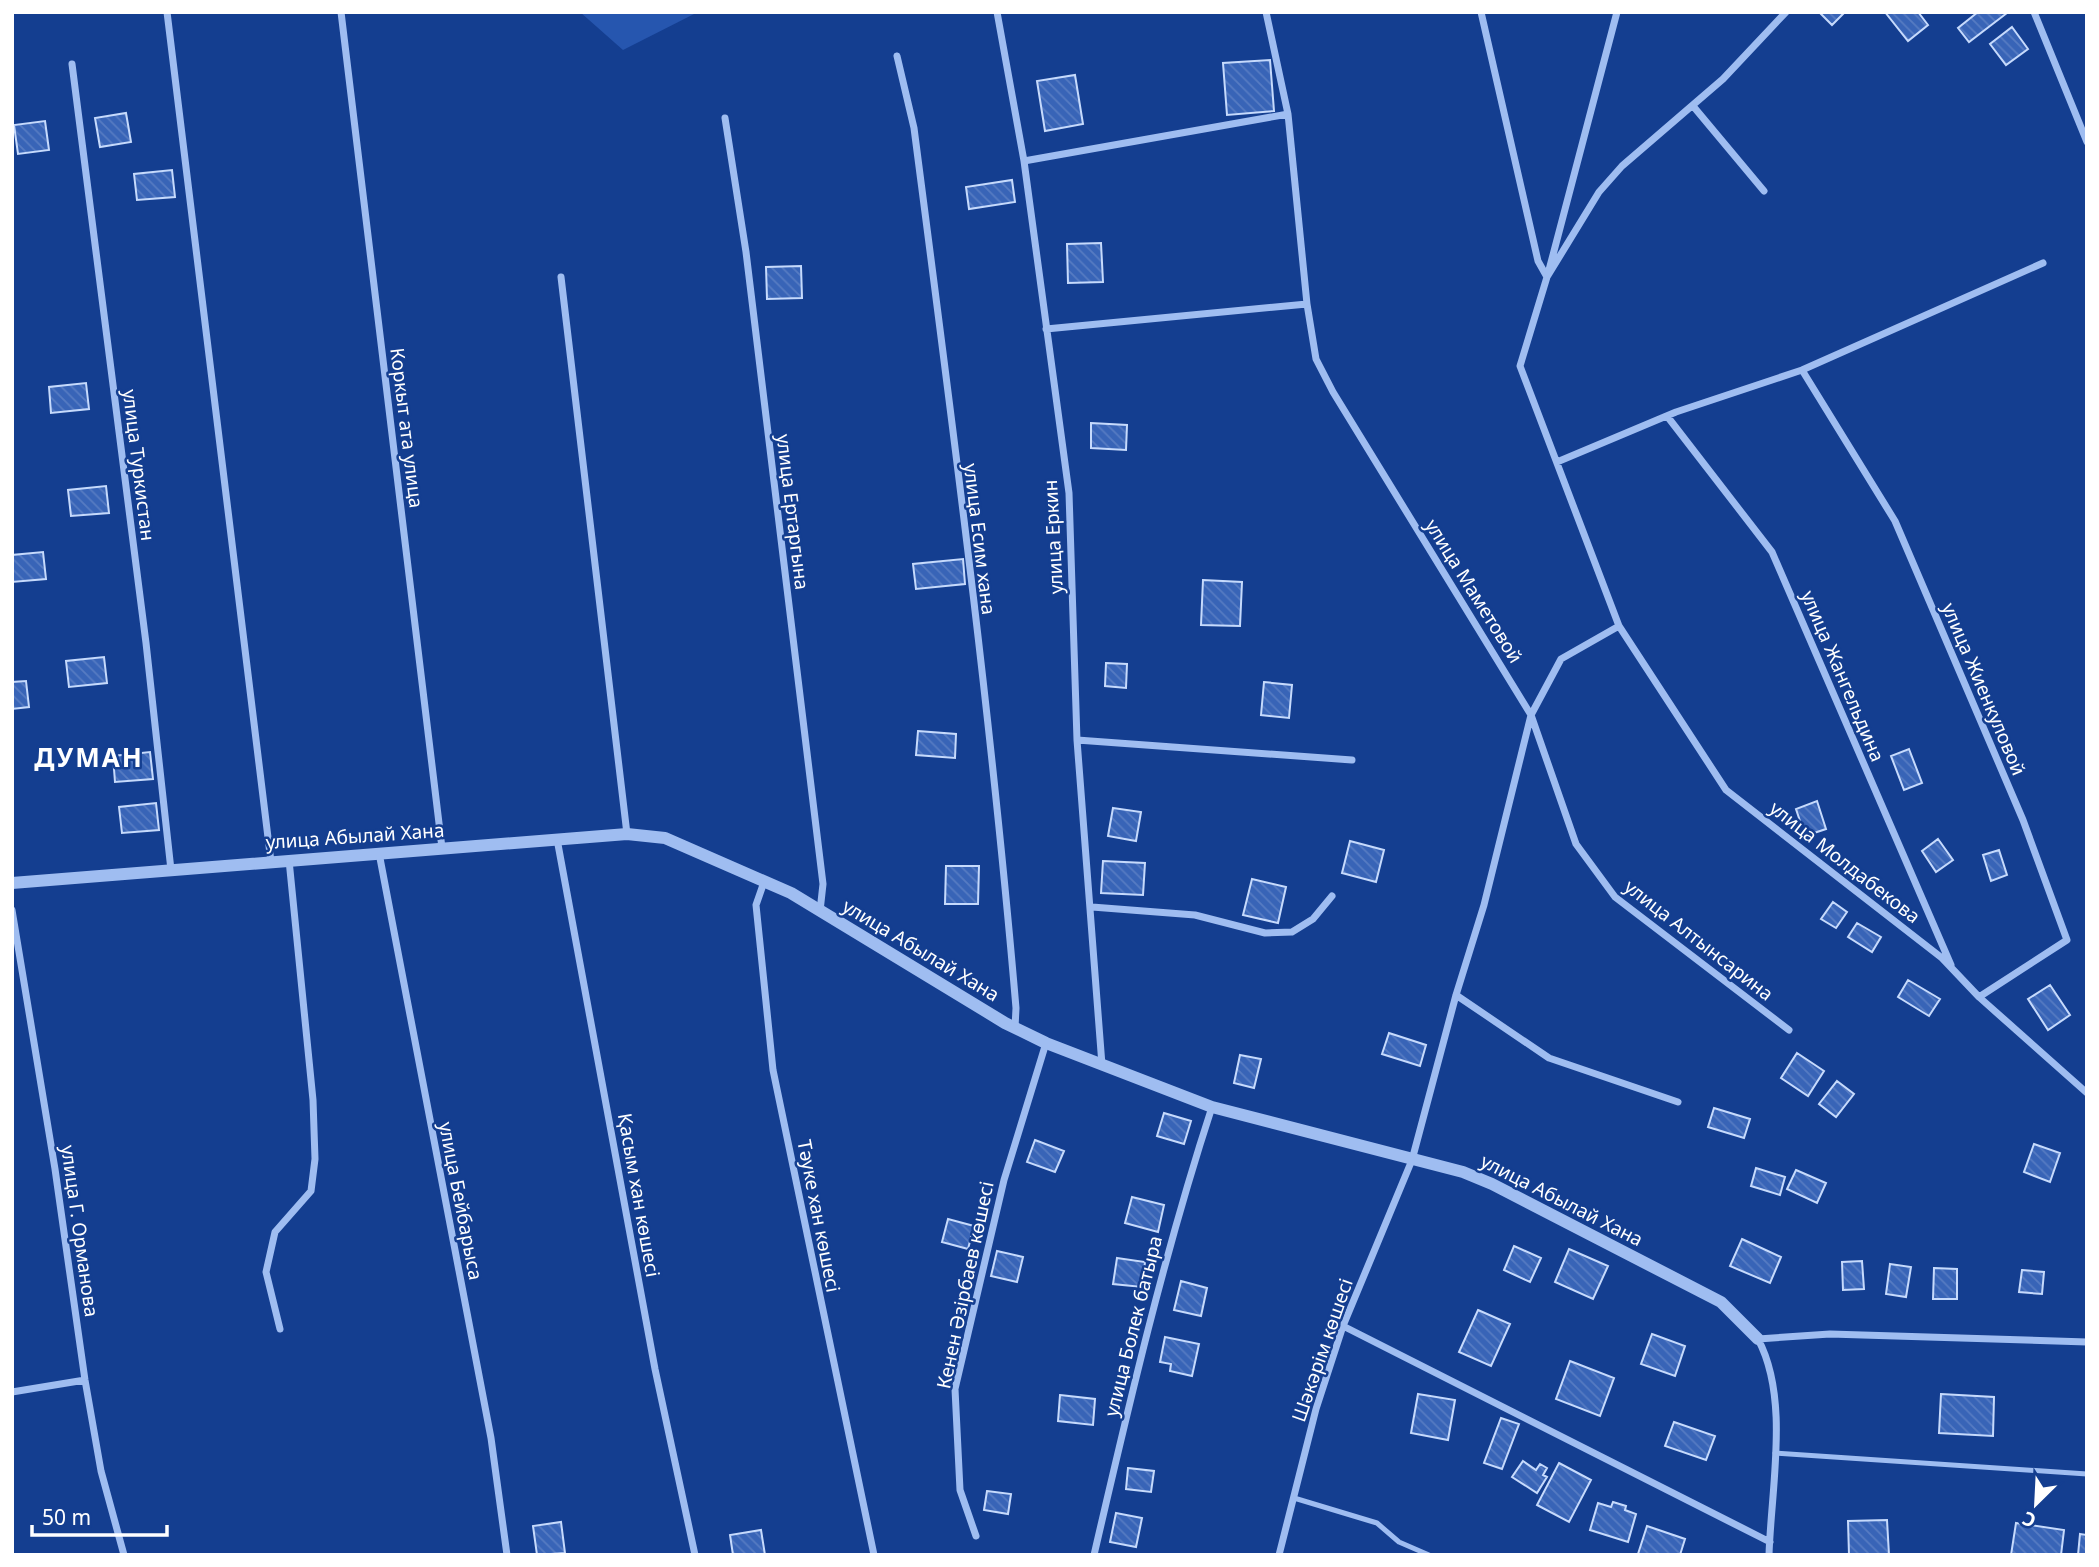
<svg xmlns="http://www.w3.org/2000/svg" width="2099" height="1567" viewBox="0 0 2099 1567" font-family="'Noto Sans',sans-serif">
  <defs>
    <pattern id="building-back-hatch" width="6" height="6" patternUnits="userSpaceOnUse" patternTransform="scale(1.75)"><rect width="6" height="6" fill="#3864b7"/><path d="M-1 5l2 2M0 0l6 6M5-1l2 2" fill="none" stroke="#567bc2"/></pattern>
  </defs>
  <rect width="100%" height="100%" fill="#143e90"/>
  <path fill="#2656af" d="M580,12H698L623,50Z"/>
  <path fill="url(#building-back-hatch)" stroke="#c6dafc" stroke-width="2" d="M1819,12H1845L1832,25Z
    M1885,12H1918L1928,25L1908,41Z
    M1978,12L2007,13L1969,42L1958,28Z
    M2012,27L2028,49L2006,65L1990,44Z
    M1270,60L1274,111L1227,115L1223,63Z
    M1075,75L1083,124L1045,131L1037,81Z
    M126,113L131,142L100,147L95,118Z
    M45,121L49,150L18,154L14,125Z
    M172,170L175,197L137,200L134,174Z
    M1012,180L1015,202L969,209L966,187Z
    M1101,243L1103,282L1068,283L1067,244Z
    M801,266L802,298L767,299L766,267Z
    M86,383L89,409L51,413L49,387Z
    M1091,423L1127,425L1126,450L1091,448Z
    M106,486L109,513L71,516L68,490Z
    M43,552L46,579L12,582V555Z
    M963,559L965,584L916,589L913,564Z
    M1203,580L1242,582L1240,626L1201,625Z
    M104,657L107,683L69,687L66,661Z
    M1106,663L1127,664L1126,688L1105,686Z
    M26,681L29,707L12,709V682Z
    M1264,682L1292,685L1289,718L1261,715Z
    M918,731L956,734L955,758L916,755Z
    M1909,749L1922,783L1904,790L1891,756Z
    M150,752L153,779L115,782L113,756Z
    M1817,801L1826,829L1805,836L1796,809Z
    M156,803L159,830L122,833L119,807Z
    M1113,808L1141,812L1136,841L1108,836Z
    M1938,839L1953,860L1936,872L1922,851Z
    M1350,841L1384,850L1376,882L1342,873Z
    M1999,850L2007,875L1991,881L1983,855Z
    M1103,861L1145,863L1143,895L1101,893Z
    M946,866H979L978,904H945Z
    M1252,879L1286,887L1278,923L1243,915Z
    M1833,902L1847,912L1836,928L1821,919Z
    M1857,923L1881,937L1872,952L1848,937Z
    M1908,980L1940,999L1929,1016L1898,997Z
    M2050,985L2070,1015L2048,1030L2028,999Z
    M1389,1033L1426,1045L1420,1066L1382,1054Z
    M1797,1053L1824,1071L1808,1096L1781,1078Z
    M1240,1055L1261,1059L1254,1088L1234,1083Z
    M1837,1081L1854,1094L1836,1117L1819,1104Z
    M1714,1108L1750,1119L1744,1138L1708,1127Z
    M1164,1113L1191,1121L1184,1144L1157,1136Z
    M1035,1140L1064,1151L1055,1172L1027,1162Z
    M2034,1144L2060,1153L2050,1182L2024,1172Z
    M1756,1168L1785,1177L1780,1195L1751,1186Z
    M1796,1170L1826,1183L1817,1203L1787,1189Z
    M1132,1197L1164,1205L1158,1232L1125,1223Z
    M948,1219L974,1226L968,1249L942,1242Z
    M1742,1239L1781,1257L1770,1283L1730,1266Z
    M1514,1246L1541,1258L1530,1282L1504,1270Z
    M1569,1249L1608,1266L1593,1299L1555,1282Z
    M997,1251L1023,1257L1017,1282L991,1276Z
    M1117,1258L1145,1262L1142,1287L1113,1284Z
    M1862,1261L1864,1289L1843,1290L1842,1262Z
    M1890,1264L1911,1267L1906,1297L1886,1294Z
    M1934,1268L1957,1269V1299H1933Z
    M2022,1270L2044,1272L2042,1294L2019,1292Z
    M1181,1281L1207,1288L1201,1316L1174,1310Z
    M1478,1310L1510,1324L1491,1366L1459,1352Z
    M1652,1334L1685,1346L1675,1376L1641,1364Z
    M1165,1337L1199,1344L1192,1376L1170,1371L1171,1364L1160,1362Z
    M1570,1361L1614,1378L1600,1416L1556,1399Z
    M1418,1394L1455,1400L1448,1440L1411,1433Z
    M1941,1394L1994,1397L1993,1436L1939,1433Z
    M1060,1395L1095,1399L1093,1425L1058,1421Z
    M1501,1418L1519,1424L1502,1469L1484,1463Z
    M1674,1422L1715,1436L1706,1460L1665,1446Z
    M1523,1461L1536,1470L1540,1464L1547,1468L1543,1475L1547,1477L1537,1493L1512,1477Z
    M1559,1463L1591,1480L1569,1522L1537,1505Z
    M1128,1468L1154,1471L1151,1492L1126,1489Z
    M987,1491L1011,1494L1008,1514L984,1510Z
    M1613,1502L1626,1506L1625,1510L1636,1514L1628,1542L1590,1530L1598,1503L1611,1507Z
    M1116,1513L1142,1518L1136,1547L1110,1542Z
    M1887,1520L1889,1555H1849L1848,1521Z
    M561,1522L565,1553L537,1555L533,1526Z
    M2016,1523L2064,1530L2061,1555H2011Z
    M1647,1526L1685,1539L1680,1555L1638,1554Z
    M761,1530L765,1555H733L730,1535Z
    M2080,1534L2087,1535V1555H2078Z"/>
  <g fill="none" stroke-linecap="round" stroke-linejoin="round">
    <path stroke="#9fbdf1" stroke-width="5" d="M1775,1453L2087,1474
      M1294,1498L1377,1523L1399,1542L1429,1555"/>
    <path stroke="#9fbdf1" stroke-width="7" d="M167,12L271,862
      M341,12L442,848
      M997,12L1024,161L1069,493L1077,740L1102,1065
      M1266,12L1288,114L1307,304
      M1481,12L1538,261L1547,277L1520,366L1619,626L1561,659L1531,715L1576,844L1615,897L1789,1030
      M2034,12L2087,142
      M897,56L914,128C952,421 991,714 1016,1008L1015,1028
      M72,64L146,643L171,870
      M1693,106L1764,191
      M725,118L746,252L823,884L820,911
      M1024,161L1288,114
      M1549,270L1617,12
      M561,277L627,834
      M1547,277L1599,192L1622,166L1723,79L1786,12
      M1046,329L1307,304L1316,359L1333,392L1531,715L1484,905L1456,995L1412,1160L1343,1326L1316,1409L1279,1555
      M1802,370L1895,521L2023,820L2067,940L1979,997
      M1667,416L1772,552L1951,965
      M1557,462L1676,412L1802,370L2043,263
      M1619,626L1726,790L1942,958L1979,997L2087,1093
      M1077,740L1352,760
      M557,839L655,1369L695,1555
      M379,853L491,1438L507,1555
      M764,882L756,905L773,1070L874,1555
      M1092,907L1195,915L1265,933L1292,932L1313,919L1332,896
      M12,910L55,1169L85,1380L101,1471L124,1555
      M1456,995L1549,1058L1678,1102
      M1343,1326L1770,1542
      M280,1329L266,1272L275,1232L311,1191L315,1159L313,1100L289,860
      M12,1392L85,1380
      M976,1536L960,1490L955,1389L1004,1180L1046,1043
      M1094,1555C1129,1404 1164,1254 1212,1107
      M1769,1555C1771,1488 1790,1399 1758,1339L1830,1334L2087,1342"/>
    <path stroke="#9fbdf1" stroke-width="12" d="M12,883L627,834L665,838L791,893L1005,1023L1046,1043L1212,1107L1463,1172L1492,1184L1721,1302L1758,1339"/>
  </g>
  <g text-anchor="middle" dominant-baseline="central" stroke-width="5" stroke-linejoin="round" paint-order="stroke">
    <g font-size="19" fill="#fff" stroke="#143e90">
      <text transform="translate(407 428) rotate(83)">Коркыт ата улица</text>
      <text transform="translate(139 465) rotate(83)">улица Туркистан</text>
      <text transform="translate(793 512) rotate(83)">улица Ертаргына</text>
      <text transform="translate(1053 537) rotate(-93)">улица Еркин</text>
      <text transform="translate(980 539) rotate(83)">улица Есим хана</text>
      <text transform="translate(1474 591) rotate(58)">улица Маметовой</text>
      <text transform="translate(1843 676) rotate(67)">улица Жангельдина</text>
      <text transform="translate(1984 689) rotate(67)">улица Жиенкуловой</text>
      <text transform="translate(355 836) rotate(-4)">улица Абылай Хана</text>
      <text transform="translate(1845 862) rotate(38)">улица Молдабекова</text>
      <text transform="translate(1699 940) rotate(38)">улица Алтынсарина</text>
      <text transform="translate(921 950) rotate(31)">улица Абылай Хана</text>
      <text transform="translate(639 1195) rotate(80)">Қасым хан көшесі</text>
      <text transform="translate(1562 1200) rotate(27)">улица Абылай Хана</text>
      <text transform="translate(461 1201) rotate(79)">улица Бейбарыса</text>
      <text transform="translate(819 1216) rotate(79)">Тәуке хан көшесі</text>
      <text transform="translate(80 1231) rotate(82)">улица Г. Орманова</text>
      <text transform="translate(965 1285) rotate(-78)">Кенен Әзірбаев көшесі</text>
      <text transform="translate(1133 1326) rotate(-76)">улица Болек батыра</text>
      <text transform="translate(1322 1350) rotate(-71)">Шәкәрім көшесі</text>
    </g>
    <g font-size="26" font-weight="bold" letter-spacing="2" fill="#fff" stroke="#143e90">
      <text x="89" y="757">ДУМАН</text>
    </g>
  </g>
  <rect width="2099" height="1567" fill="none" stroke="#ffffff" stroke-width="28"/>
  <g transform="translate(2036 1504) rotate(204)" stroke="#143e90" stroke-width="5" paint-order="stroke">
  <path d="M0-5L12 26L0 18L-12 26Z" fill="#ffffff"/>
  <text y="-10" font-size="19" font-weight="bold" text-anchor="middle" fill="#ffffff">С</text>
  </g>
  <path d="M32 1525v10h135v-10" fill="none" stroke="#ffffff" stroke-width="3.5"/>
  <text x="42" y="1525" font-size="21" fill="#ffffff" stroke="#143e90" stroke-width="5" paint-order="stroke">50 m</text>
</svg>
